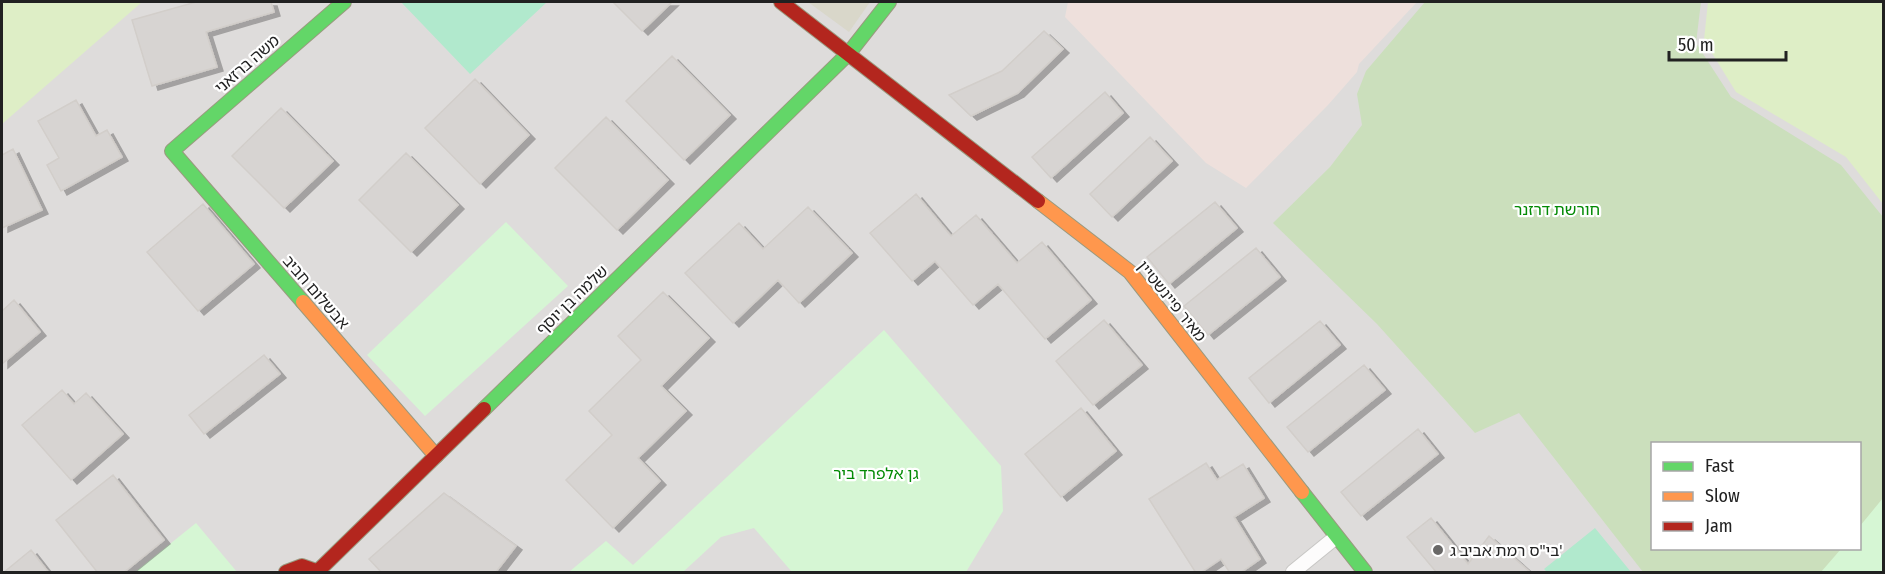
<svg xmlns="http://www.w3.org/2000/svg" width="1885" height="574" viewBox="0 0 1885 574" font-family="'Fira Sans Condensed','Noto Sans Hebrew',sans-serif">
  <defs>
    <filter id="shadow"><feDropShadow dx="6" dy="4" stdDeviation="0" flood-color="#0004"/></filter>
  </defs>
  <rect width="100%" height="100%" fill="#efece9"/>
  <path fill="#dedcdb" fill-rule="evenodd" d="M2,2H1883V572H2ZM1652,444H1860V548H1652Z"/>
  <path fill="#eee0dc" d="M1068,2H1417L1359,64L1357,72L1328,105L1246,188L1206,163L1065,17Z"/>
  <path fill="#d9d7ca" d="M808,2H870L849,32Z"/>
  <path fill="#deeec6" d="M2,2H142L2,124Z
    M1708,2H1883V204L1846,157L1736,92L1704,40Z"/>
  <path fill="#cbdfbc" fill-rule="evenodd" d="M1425,2H1701L1696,43L1731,97L1841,165L1883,217V572H1643L1519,413L1475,433L1377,324L1273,223L1330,167L1362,125L1357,94L1366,71ZM1652,444H1860V548H1652Z"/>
  <path fill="#d6f6d4" d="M506,222L568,286L425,416L367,355Z
    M884,330L1001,466L1003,511L966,572H792L754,528L721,537L683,572H569L606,541L633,565Z
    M1883,498V572H1821L1841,549L1860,548V526Z
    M196,523L237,572H135Z"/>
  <path fill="#b1e9cd" d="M401,2H547L470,74Z
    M1595,528L1631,572H1547L1544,569Z"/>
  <path fill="#d7d4d2" stroke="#d2ceca" stroke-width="1.5" filter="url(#shadow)" d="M196,2H271L274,12L206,32L217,67L152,86L132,20Z
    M613,2H672L642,31Z
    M1044,31L1063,49L1018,93L971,116L949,95L1002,71Z
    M672,56L730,115L684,160L626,101Z
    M475,79L529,135L480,184L425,128Z
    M1105,92L1123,113L1051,178L1032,157Z
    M76,100L96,136L107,130L122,157L61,191L47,165L59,158L38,121Z
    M281,108L333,161L284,208L232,156Z
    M606,117L668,180L617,230L555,168Z
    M1150,137L1172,161L1112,217L1090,194Z
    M13,149L42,210L2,228V155Z
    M406,153L458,205L411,252L359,200Z
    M916,194L951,236L976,215L1017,263L1042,242L1091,300L1045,339L998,284L973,305L935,261L912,281L870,233Z
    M1215,202L1237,228L1169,284L1147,257Z
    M203,204L254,264L198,311L147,252Z
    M808,207L852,253L799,303L778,280L733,323L685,273L739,223L763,249Z
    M1256,248L1280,277L1208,335L1184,306Z
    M663,292L709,338L661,386L686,411L638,458L660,481L613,528L566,480L612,435L589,411L641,360L618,336Z
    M14,300L40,332L2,364V311Z
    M1104,320L1142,365L1093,405L1056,361Z
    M1320,321L1340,345L1269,403L1249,378Z
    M264,355L280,374L204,434L189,415Z
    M1364,365L1385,390L1308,452L1287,427Z
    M62,390L74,404L86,393L123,434L71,480L22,425Z
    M1081,408L1116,451L1061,497L1025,454Z
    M1418,429L1438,454L1361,516L1341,492Z
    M1206,463L1217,480L1243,464L1264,498L1234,517L1260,559L1240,573H1230L1221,559L1200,573H1196L1149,499Z
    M113,475L164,540L123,573H98L56,520Z
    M444,493L516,546L495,573H382L369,559Z
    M1431,518L1468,564L1489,536L1531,573H1437L1407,537Z
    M31,550L49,573H3Z"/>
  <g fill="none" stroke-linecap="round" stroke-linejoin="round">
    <defs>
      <path id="street" d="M1293,572L1336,537"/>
      <path id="fast" d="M303,302L172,151L344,2
        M484,409L849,53L889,2
        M1302,492L1365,572"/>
      <path id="slow" d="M1038,201L1130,272L1302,492
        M303,302L436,456"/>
      <path id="jam" d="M781,2L1038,201
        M318,571L484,409
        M286,572L302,566L319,572"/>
    </defs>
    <use href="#street" stroke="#c8c7c5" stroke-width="16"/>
    <use href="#fast" stroke="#9a9a7f" stroke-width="16"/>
    <use href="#slow" stroke="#9a9a7f" stroke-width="16"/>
    <use href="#jam" stroke="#9a9a7f" stroke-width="16"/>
    <use href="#street" stroke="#fdfcfc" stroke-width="14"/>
    <use href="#fast" stroke="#63d668" stroke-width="14"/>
    <use href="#slow" stroke="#ff974d" stroke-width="14"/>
    <use href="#jam" stroke="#b3261e" stroke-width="14"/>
  </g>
  <circle fill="#696867" stroke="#fff" stroke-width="2" cx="1438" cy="550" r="6"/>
  <g text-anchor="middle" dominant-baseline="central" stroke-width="4.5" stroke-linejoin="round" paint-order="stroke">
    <g font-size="16" fill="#212121" stroke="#fff">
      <text transform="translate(247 64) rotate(-41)">משה ברזאני</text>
      <text transform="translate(316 292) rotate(49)">אבשלום חביב</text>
      <text transform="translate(572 300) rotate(-44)">שלמה בן יוסף</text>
      <text transform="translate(1172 301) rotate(51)">מאיר פיינשטיין</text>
    </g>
    <g font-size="16" fill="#038a04" stroke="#fff">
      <text x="1557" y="209">חורשת דרזנר</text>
      <text x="876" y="473">גן אלפרד ביר</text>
    </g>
    <g font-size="16" fill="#212121" stroke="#fff" text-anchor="start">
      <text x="1450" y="550">בי"ס רמת אביב ג'</text>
    </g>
  </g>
  <rect width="1885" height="574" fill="none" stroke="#212121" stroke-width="6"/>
  <rect x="1651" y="442" width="210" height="108" fill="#ffffff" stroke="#a6a6a6" stroke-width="1.5"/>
  <rect x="1663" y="462" width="30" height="9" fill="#63d668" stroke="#a6a6a6" stroke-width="1.5"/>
  <text x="1705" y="472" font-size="18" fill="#212121">Fast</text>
  <rect x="1663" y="492" width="30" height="9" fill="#ff974d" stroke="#a6a6a6" stroke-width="1.5"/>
  <text x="1705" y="502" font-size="18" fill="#212121">Slow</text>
  <rect x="1663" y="522" width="30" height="9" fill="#b3261e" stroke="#a6a6a6" stroke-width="1.5"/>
  <text x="1705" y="532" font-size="18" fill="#212121">Jam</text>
  <path d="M1669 51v9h117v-9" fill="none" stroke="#212121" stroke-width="3"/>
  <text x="1678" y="51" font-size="18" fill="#212121" stroke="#ffffff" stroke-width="4.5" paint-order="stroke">50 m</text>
</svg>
